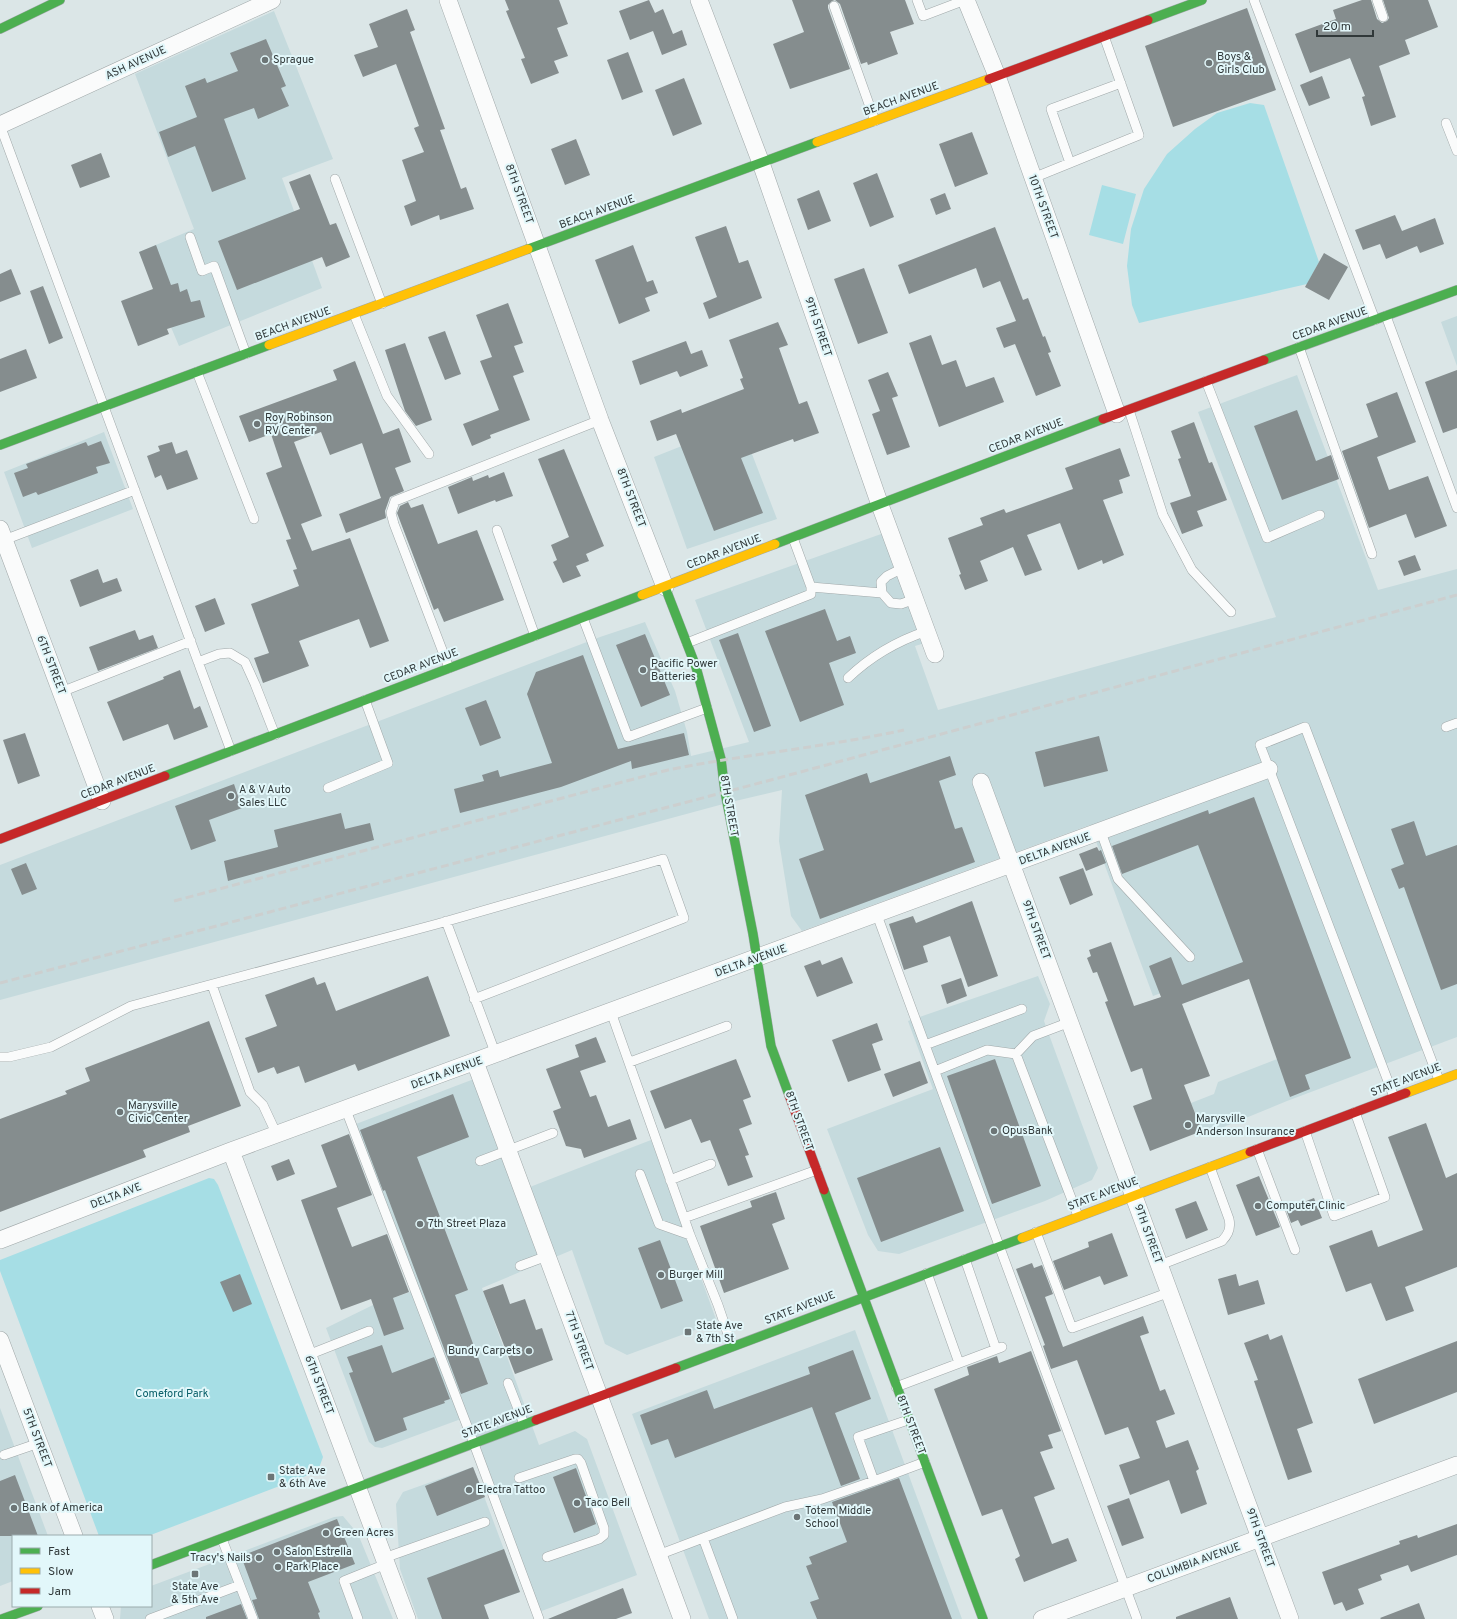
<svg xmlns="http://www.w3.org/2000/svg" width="1457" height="1619" viewBox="0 0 1457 1619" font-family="Overpass,sans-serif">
  <rect width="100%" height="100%" fill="#dbe6e7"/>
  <path fill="#c5dadd" d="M274,11L333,159L282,178L322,288L179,346L139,252L194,229L135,74Z
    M1457,316V366L1441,322Z
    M1297,375L1378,590L1457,569V1037L1287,1101L1204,1135L1191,1103L1214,1094L1218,1082L1298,1051L1263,956L1153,996L1090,825L802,931L791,916L779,841L782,790L727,803L0,1000V865L600,637L645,622L675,691L687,732L691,756L749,742L695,600L884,533L925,643L915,646L938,710L1276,617L1198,412Z
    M740,423L777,519L687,549L654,457Z
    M104,432L133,509L32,548L4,472Z
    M1038,976L1050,1004L1044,1021L1098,1168L1092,1180L1045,1201L899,1254L878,1251L868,1235L827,1129L933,1089L908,1021Z
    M474,1079L517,1192L651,1140L717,1322L627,1355L605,1344L572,1250L482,1288L539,1445L575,1431L587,1439L637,1575L539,1612L356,1124Z
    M413,1291L461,1419L382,1448L375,1447L369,1442L326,1328L373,1305Z
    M855,1330L962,1619H709L632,1414Z
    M0,1408L48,1536H13V1581L0,1586Z
    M473,1467L520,1592L447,1619H418L400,1569L396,1504L403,1492Z
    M343,1516L358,1534L393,1619H120L121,1606H151V1586L334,1517Z"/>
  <path fill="#a6dee5" d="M1250,103L1264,105L1319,262L1307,284L1139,323L1132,305L1127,266L1131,229L1144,189L1167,154L1195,129L1217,113Z
    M1102,185L1136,194L1123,244L1089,235Z
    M209,1178L214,1179L218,1185L323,1457L319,1468L311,1474L148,1536H99L0,1271V1260Z"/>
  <path fill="#858d8e" d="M505,0H559L568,24L557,28L568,56L554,61L559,73L531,84L521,59L525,58L506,11L509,10Z
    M649,0L655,13L663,9L673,34L682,30L687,45L662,55L653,31L630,40L619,11Z
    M792,0H905L914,24L890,32L898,54L868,65L867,62L861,64L840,4L835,0L832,1L828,5V8L850,69L790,89L773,44L804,32Z
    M1362,0H1371L1377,19L1382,23L1387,21L1389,18L1383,0H1428L1438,27L1405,40L1410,54L1379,66L1396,117L1371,126L1362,97L1365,96L1350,58L1310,73L1295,34L1336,19L1333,10Z
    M1247,8L1276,90L1173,127L1145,46Z
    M407,9L415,30L410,32L445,129L440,130L461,189L466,187L474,209L440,220L439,215L411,226L404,206L416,201L402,160L424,152L414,128L419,126L396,64L363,77L354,55L378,47L369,24Z
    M266,39L286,86L281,88L289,106L258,119L254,108L224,119L246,179L212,192L195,146L168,157L159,132L197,117L185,86L205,78L207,83L238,71L230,53Z
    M628,52L643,92L622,100L607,60Z
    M1322,76L1330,98L1309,106L1300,85Z
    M684,78L702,124L673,136L655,90Z
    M972,132L988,174L955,187L939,144Z
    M576,139L590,175L565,185L551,149Z
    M101,153L110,177L80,188L71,165Z
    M877,173L894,217L870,227L853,183Z
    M310,174L330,225L336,223L350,257L326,267L322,257L237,290L218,241L300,209L289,182Z
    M819,190L831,221L808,230L797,199Z
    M945,193L951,209L936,215L930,199Z
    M1395,215L1402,231L1435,218L1444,244L1420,253L1417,246L1386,259L1380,244L1363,250L1355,230Z
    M726,226L739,263L748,260L762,298L709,319L703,303L717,297L695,237Z
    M995,227L1023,300L1028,298L1043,337L1045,336L1051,352L1048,353L1061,386L1036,396L1015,344L1004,348L996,328L1016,321L1000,281L983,288L976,268L909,294L898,265Z
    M156,245L171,285L178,283L180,292L187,289L191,302L200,300L205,317L167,329L169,334L138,346L121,301L153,289L139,252Z
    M633,245L647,282L653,280L658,293L645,298L650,311L619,324L595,260Z
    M1324,253L1348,267L1329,300L1305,287Z
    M864,268L888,333L858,344L834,279Z
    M11,269L21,294L0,302V274Z
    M43,286L63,338L49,344L30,291Z
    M508,303L523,343L514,346L524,372L513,376L530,420L490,435L491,438L472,446L463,424L499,410L480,361L492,357L476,315Z
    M778,322L788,345L779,348L799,404L807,401L819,433L794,442L793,439L741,458L763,513L714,531L676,434L657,441L650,421L681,409L682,413L744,389L740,379L743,378L729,340Z
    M445,331L461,374L445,380L428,337Z
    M931,335L942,365L956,360L966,387L994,377L1004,402L939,427L909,343Z
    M686,341L691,354L702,350L708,366L680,377L677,371L640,385L632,361Z
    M405,343L432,420L416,426L405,411L385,350Z
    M26,349L37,378L0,392V359Z
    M355,361L383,434L399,428L411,462L395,468L404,491L390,497L385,511L386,518L346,533L339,514L381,498L362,443L330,455L321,432L294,442L322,516L301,524L312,551L350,538L389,641L370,648L359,619L299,641L309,666L263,683L254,658L269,653L251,604L299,586L293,570L297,569L286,540L291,539L266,473L282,467L271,434L249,442L239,416L337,380L333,370Z
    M1457,370V428L1443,433L1425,382Z
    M888,372L898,396L892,398L910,447L887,455L872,414L880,411L868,380Z
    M1397,392L1416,442L1377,457L1389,490L1428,476L1447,526L1415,538L1406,514L1369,528L1342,451L1378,437L1366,404Z
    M1297,410L1316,461L1331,455L1339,479L1282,500L1254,426Z
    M1194,422L1209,463L1212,462L1227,500L1197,511L1203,526L1182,534L1170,503L1191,496L1178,459L1181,458L1171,431Z
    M101,441L110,463L96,467L98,473L38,495L36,492L23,497L14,473L28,468L26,464L86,442L88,446Z
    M172,442L176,454L187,450L198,479L167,490L161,475L155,478L147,456L160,451L158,446Z
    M1120,448L1130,476L1119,480L1123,493L1103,500L1124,555L1103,564L1102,560L1078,570L1060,523L1027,535L1042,570L1025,576L1013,547L980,561L988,581L965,590L959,575L961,574L948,538L983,525L980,518L1004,509L1006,513L1073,489L1065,468Z
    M564,449L604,546L586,554L589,561L576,566L581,576L563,583L553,562L557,560L551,545L569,537L538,459Z
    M504,472L513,496L496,502L495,500L458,514L448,487L472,477L473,481L488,475L489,478Z
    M408,502L411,508L423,504L438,544L477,530L504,600L444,622L438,608L434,610L397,513L400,506Z
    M1415,555L1421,570L1404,576L1398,561Z
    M98,569L103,583L117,578L122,591L80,607L70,580Z
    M215,598L225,624L205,632L195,606Z
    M825,609L837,641L850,636L856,653L829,663L844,705L800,722L765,631Z
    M135,630L139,640L153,635L158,648L98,671L89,647Z
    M738,633L771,726L754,732L719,640Z
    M645,634L670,695L641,707L616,645Z
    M583,655L618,749L684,733L689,755L632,769L631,761L561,787L460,813L454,789L484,781L482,775L498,770L500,777L552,763L527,694L536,672Z
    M180,670L194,709L200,706L208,727L174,740L168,724L123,741L107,702L164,679L163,677Z
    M486,700L501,738L480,746L465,708Z
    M25,733L40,776L18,784L3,740Z
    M1099,736L1108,771L1044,787L1035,752Z
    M950,756L956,775L939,781L955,829L962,827L975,862L820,919L799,859L824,850L805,795L867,773L870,783Z
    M234,784L242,808L209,820L216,841L191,850L175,806Z
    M1254,797L1351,1058L1305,1075L1310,1089L1290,1097L1249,979L1182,1004L1210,1076L1184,1085L1202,1131L1150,1151L1133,1106L1152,1099L1142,1068L1131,1072L1105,1002L1108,1001L1097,972L1093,973L1087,958L1091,956L1089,950L1111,942L1134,1006L1161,997L1149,966L1171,957L1182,985L1243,962L1198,845L1122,874L1112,846L1208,810L1209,814Z
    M341,813L345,829L370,823L374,840L228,881L224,861L278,847L274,830Z
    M1414,821L1426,856L1457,845V984L1441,990L1404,887L1399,889L1391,869L1404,864L1391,829Z
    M1097,847L1099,851L1101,850L1106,863L1086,871L1079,854Z
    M26,863L37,889L22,895L11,869Z
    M1083,868L1093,895L1070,905L1059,877Z
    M972,901L998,976L968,987L950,936L923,946L928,962L904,970L889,924L913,916L916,923Z
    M842,957L853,983L817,997L804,966L820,960L822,965Z
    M428,976L450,1036L358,1071L355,1064L305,1083L299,1066L277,1074L274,1067L258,1073L245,1038L277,1026L265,995L314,977L317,985L325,982L336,1011Z
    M961,978L967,996L947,1004L941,985Z
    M209,1021L241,1106L188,1126L190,1132L143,1150L146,1157L0,1212V1119L67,1094L65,1091L90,1081L85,1068Z
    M877,1023L883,1040L872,1044L881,1070L848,1082L832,1040Z
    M596,1037L606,1062L580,1071L590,1097L596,1095L608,1127L630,1119L637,1139L584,1158L581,1149L566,1146L553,1111L561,1108L546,1069L579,1057L575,1045Z
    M736,1059L751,1097L743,1100L752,1124L739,1129L749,1155L745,1156L753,1177L728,1186L710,1140L701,1143L691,1119L665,1129L650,1091Z
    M995,1059L1041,1186L992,1204L947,1076Z
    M920,1061L928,1083L893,1097L884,1074Z
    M453,1094L469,1137L417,1157L468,1290L455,1295L488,1384L461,1394L385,1190L383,1191L360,1130Z
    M1426,1123L1446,1178L1457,1173V1267L1405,1287L1414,1311L1386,1321L1371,1283L1346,1292L1329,1246L1372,1230L1378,1247L1423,1230L1388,1137Z
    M349,1134L372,1195L337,1208L352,1247L387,1234L409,1292L393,1298L404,1329L384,1336L371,1299L341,1310L301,1200L337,1187L321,1145Z
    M940,1147L964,1211L881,1242L857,1178Z
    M289,1159L295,1174L277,1181L271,1166Z
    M1259,1176L1280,1227L1256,1236L1236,1185Z
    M776,1192L785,1219L772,1224L789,1269L724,1293L700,1226L752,1207L750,1201Z
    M1314,1198L1322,1218L1301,1226L1298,1220L1291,1223L1286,1209Z
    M1196,1201L1208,1230L1186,1239L1175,1209Z
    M1112,1233L1128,1276L1104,1285L1100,1276L1064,1290L1053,1261L1089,1247L1088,1242Z
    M660,1240L683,1301L661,1309L638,1248Z
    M1032,1263L1034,1268L1042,1265L1053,1294L1045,1297L1063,1347L1143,1316L1149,1333L1140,1336L1160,1391L1165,1389L1175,1414L1156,1421L1166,1448L1188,1440L1199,1469L1196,1471L1207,1504L1181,1514L1169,1480L1130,1495L1119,1465L1140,1458L1128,1427L1105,1435L1077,1360L1051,1369L1043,1346L1045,1345L1016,1269Z
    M240,1274L252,1304L233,1312L220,1282Z
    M1236,1274L1239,1286L1258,1280L1265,1304L1228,1315L1218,1279Z
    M503,1284L510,1304L525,1299L536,1330L542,1328L553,1360L515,1374L483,1291Z
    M1268,1334L1270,1340L1282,1335L1313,1423L1297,1429L1312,1472L1288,1480L1254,1381L1258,1380L1244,1343Z
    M1457,1341V1392L1374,1424L1358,1379Z
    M382,1345L392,1373L434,1357L450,1399L444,1401L445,1403L403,1418L407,1430L375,1442L349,1373L353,1372L347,1357Z
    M853,1350L871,1399L835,1413L860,1479L841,1486L812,1407L675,1458L668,1439L651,1445L640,1415L707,1390L714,1409L810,1374L808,1367Z
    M1031,1351L1061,1431L1048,1435L1053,1448L1040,1452L1055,1489L1034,1497L1052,1544L1068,1538L1077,1561L1024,1582L1015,1559L1020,1556L1002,1509L982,1516L934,1389L969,1375L967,1367L997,1356L999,1363Z
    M473,1467L485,1497L437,1516L425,1486Z
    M576,1468L596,1524L574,1533L553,1477Z
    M15,1475L38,1536H0V1481Z
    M899,1478L952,1619H817L810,1602L819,1599L806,1566L812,1564L809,1557L847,1542L832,1502Z
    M1129,1498L1144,1538L1122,1546L1107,1506Z
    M337,1519L355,1564L308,1582L320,1612L318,1613L320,1619H259L252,1600L257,1599L241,1556Z
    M1457,1524V1555L1411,1572L1408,1565L1380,1575L1382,1580L1358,1589L1364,1604L1346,1611L1342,1602L1334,1605L1322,1572L1400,1544L1399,1541L1417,1535L1418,1538Z
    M504,1549L520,1592L484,1605L489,1619H442L427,1578Z
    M623,1588L632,1613L616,1619H548Z
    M1230,1597L1238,1619H1176V1617Z
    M1419,1603L1425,1619H1381L1380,1618Z
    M241,1604L247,1619H206V1617Z"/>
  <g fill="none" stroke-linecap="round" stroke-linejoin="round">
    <defs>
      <path id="lane" d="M917,0L923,16L965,0
        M1254,0L1375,320
        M1377,0L1383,17
        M834,6L875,121
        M1446,123L1457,151
        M0,125L231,751
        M1070,163L1051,109L1121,83
        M1033,178L1139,135L1104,36
        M335,179L382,304
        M190,237L202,271L214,266L246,354
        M354,314L387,396L429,454
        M1386,316L1457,508
        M1299,347L1372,554
        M197,372L254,519
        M1206,381L1267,538L1320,515
        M1129,410L1163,515L1192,570L1231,612
        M497,530L535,636
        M4,540L135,490
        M811,587L882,593L881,582L887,576L903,568
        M882,593L891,603L901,604L915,599
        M583,618L628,737L707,708
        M687,643L811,594V587L793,538
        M198,662L219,654L230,653L245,662L255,684L275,735
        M449,668L394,524L391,513L395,501L600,420
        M848,678C871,656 897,641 927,631
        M61,692L191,641
        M1446,727L1457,723
        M328,788L388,763L365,700
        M1101,832L1118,879L1190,957
        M877,915L1137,1619
        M446,921L496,1055
        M212,985L250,1092L263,1105L277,1135
        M611,1012L690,1235L718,1305L732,1346
        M1070,1022L1033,1036L1016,1054L1078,1216
        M925,1045L1022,1009
        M0,1057H9L51,1047L131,1006L437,924L663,859L684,918L474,999
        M630,1062L727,1026
        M935,1071L987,1050L1016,1054
        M1394,1097L1260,745L1305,727L1439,1080
        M346,1110L474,1444L539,1619
        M1305,1131L1334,1216L1385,1197L1355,1112
        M1257,1149L1295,1250
        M480,1161L553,1133
        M640,1174L659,1224L690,1235
        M670,1180L711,1164
        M684,1218L817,1170
        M1036,1232L1072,1328L1170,1292
        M965,1259L996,1349
        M1160,1265L1222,1241C1229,1234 1231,1228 1229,1219L1210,1167
        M520,1266L547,1256
        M927,1273L959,1363
        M308,1355L369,1331
        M508,1383L524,1424
        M896,1387L1002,1347
        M908,1420L858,1437L874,1481L925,1462
        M4,1455L39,1443
        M519,1478L575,1459H578L581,1463L604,1528V1535L599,1539L547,1557
        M703,1538L785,1507L822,1499L874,1481
        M222,1539L253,1619
        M658,1555L703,1538L733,1619
        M384,1558L485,1522
        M150,1619L240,1585
        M358,1619L344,1581L386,1564"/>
      <path id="street" d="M448,0L600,420L665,587
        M699,0L761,163L880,505L935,654
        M966,0L997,76L1117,414
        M0,125L272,0
        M0,529L102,801
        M981,782L1290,1619
        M475,1062L682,1619
        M231,1151L407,1619
        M0,1240L231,1151L1269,769
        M0,1340L74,1536
        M100,1606L105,1619
        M1042,1619L1457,1465"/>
      <path id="fast" d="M1148,20L1202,0
        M0,29L60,0
        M528,249L817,142
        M1264,360L1457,290
        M0,445L269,345
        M775,544L1103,419
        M665,587L696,667L721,759L725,792L753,934L771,1046L789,1095
        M165,776L642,595
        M824,1190L983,1619
        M676,1368L1022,1238
        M151,1565L536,1420
        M2,1619L38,1606"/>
      <path id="slow" d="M817,142L989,79
        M269,345L528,249
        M642,595L775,544
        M1406,1093L1457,1074
        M1022,1238L1250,1152"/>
      <path id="jam" d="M989,79L1148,20
        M1103,419L1264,360
        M0,839L165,776
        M789,1095L824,1190
        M1250,1152L1406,1093
        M536,1420L676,1368"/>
    </defs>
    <use href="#lane" stroke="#a0a8a9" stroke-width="10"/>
    <use href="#street" stroke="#a0a8a9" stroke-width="18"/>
    <use href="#fast" stroke="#a0a8a9" stroke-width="10"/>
    <use href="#slow" stroke="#a0a8a9" stroke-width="10"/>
    <use href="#jam" stroke="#a0a8a9" stroke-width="10"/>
    <use href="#lane" stroke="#fafbfb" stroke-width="9"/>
    <use href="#street" stroke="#fafbfb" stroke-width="17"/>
    <use href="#fast" stroke="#4caf50" stroke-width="9"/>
    <use href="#slow" stroke="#ffc107" stroke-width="9"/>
    <use href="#jam" stroke="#c62828" stroke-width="9"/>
    <path stroke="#cccfcf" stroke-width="3" stroke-dasharray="8 4" stroke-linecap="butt" d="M174,901L668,770C747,754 826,747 904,730
      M0,983L767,781L1457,595"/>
  </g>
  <g fill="#6c7576" stroke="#e2f7fa" stroke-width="1.5">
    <circle cx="265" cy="60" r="4"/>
    <circle cx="1209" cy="63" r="4"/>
    <circle cx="257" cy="424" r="4"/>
    <circle cx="643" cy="670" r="4"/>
    <circle cx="231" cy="796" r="4"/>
    <circle cx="120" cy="1112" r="4"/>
    <circle cx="1188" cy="1125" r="4"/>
    <circle cx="994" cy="1131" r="4"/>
    <circle cx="1258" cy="1206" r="4"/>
    <circle cx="420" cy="1224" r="4"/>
    <circle cx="661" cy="1275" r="4"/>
    <rect x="684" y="1328" width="8" height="8" rx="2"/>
    <circle cx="529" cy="1351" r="4"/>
    <rect x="267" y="1473" width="8" height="8" rx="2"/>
    <circle cx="469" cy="1490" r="4"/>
    <circle cx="577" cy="1503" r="4"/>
    <circle cx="14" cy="1508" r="4"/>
    <circle cx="797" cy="1517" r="4"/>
    <circle cx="326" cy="1533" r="4"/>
    <circle cx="277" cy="1552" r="4"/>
    <circle cx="259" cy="1558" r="4"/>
    <circle cx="278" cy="1567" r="4"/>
    <rect x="191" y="1570" width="8" height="8" rx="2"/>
  </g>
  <g text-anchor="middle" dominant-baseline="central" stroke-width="4" stroke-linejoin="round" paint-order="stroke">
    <g font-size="11" fill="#303839" stroke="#e2f7fa" text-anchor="start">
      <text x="1217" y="57">Boys &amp;<tspan x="1217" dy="13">Girls Club</tspan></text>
      <text x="273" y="60">Sprague</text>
      <text x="265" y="418">Roy Robinson<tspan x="265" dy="13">RV Center</tspan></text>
      <text x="651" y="664">Pacific Power<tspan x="651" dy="13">Batteries</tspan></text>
      <text x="239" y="790">A &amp; V Auto<tspan x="239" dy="13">Sales LLC</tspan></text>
      <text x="128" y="1106">Marysville<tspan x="128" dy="13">Civic Center</tspan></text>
      <text x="1196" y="1119">Marysville<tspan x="1196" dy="13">Anderson Insurance</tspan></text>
      <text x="1002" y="1131">OpusBank</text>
      <text x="1266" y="1206">Computer Clinic</text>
      <text x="428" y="1224">7th Street Plaza</text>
      <text x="669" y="1275">Burger Mill</text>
      <text x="696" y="1326">State Ave<tspan x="696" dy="13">&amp; 7th St</tspan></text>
      <text x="521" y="1351" text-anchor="end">Bundy Carpets</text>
      <text x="279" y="1471">State Ave<tspan x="279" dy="13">&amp; 6th Ave</tspan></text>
      <text x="477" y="1490">Electra Tattoo</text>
      <text x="585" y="1503">Taco Bell</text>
      <text x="22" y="1508">Bank of America</text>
      <text x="805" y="1511">Totem Middle<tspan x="805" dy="13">School</tspan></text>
      <text x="334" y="1533">Green Acres</text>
      <text x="285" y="1552">Salon Estrella</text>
      <text x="251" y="1558" text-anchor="end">Tracy's Nails</text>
      <text x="286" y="1567">Park Place</text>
      <text x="195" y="1587" text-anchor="middle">State Ave<tspan x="195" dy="13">&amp; 5th Ave</tspan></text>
    </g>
    <g font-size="11" fill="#303839" stroke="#e2f7fa">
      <text transform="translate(136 63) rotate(-25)">ASH AVENUE</text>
      <text transform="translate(901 99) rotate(-20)">BEACH AVENUE</text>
      <text transform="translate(519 194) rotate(70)">8TH STREET</text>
      <text transform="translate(1043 207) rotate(70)">10TH STREET</text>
      <text transform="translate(597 212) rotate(-20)">BEACH AVENUE</text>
      <text transform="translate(293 324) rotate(-20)">BEACH AVENUE</text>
      <text transform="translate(1330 324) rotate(-20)">CEDAR AVENUE</text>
      <text transform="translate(818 327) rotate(71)">9TH STREET</text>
      <text transform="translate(1026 436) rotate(-21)">CEDAR AVENUE</text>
      <text transform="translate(631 498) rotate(69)">8TH STREET</text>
      <text transform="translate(724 552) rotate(-21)">CEDAR AVENUE</text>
      <text transform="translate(51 665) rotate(69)">6TH STREET</text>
      <text transform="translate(421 666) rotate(-21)">CEDAR AVENUE</text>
      <text transform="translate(118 782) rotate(-21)">CEDAR AVENUE</text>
      <text transform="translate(729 806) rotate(80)">8TH STREET</text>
      <text transform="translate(1055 849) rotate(-20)">DELTA AVENUE</text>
      <text transform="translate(1036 930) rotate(70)">9TH STREET</text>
      <text transform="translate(751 961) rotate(-20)">DELTA AVENUE</text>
      <text transform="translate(447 1073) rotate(-20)">DELTA AVENUE</text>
      <text transform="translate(1406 1080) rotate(-21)">STATE AVENUE</text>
      <text transform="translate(799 1121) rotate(70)">8TH STREET</text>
      <text transform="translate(1103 1194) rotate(-21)">STATE AVENUE</text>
      <text transform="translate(116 1196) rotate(-21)">DELTA AVE</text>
      <text transform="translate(1148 1234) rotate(70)">9TH STREET</text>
      <text transform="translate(800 1308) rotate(-21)">STATE AVENUE</text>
      <text transform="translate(579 1341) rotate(70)">7TH STREET</text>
      <text transform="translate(319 1385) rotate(69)">6TH STREET</text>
      <text transform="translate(497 1422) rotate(-21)">STATE AVENUE</text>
      <text transform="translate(911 1425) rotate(69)">8TH STREET</text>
      <text transform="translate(37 1438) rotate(69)">5TH STREET</text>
      <text transform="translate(1260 1538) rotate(70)">9TH STREET</text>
      <text transform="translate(1194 1563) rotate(-20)">COLUMBIA AVENUE</text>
    </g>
    <g font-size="11" fill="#0b606a" stroke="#e2f7fa">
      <text x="172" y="1394">Comeford Park</text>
    </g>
  </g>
  <rect x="12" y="1535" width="140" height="72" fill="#e2f7fa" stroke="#9babad"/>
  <rect x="20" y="1548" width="20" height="6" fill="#4caf50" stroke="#9babad"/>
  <text x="48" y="1555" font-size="12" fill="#303839">Fast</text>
  <rect x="20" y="1568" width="20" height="6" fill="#ffc107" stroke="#9babad"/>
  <text x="48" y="1575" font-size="12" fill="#303839">Slow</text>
  <rect x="20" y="1588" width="20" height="6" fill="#c62828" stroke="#9babad"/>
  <text x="48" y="1595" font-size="12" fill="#303839">Jam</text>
  <path d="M1317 30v6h56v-6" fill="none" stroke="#303839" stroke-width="2"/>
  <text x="1323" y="30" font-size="12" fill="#303839" stroke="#e2f7fa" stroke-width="3" paint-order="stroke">20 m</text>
</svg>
